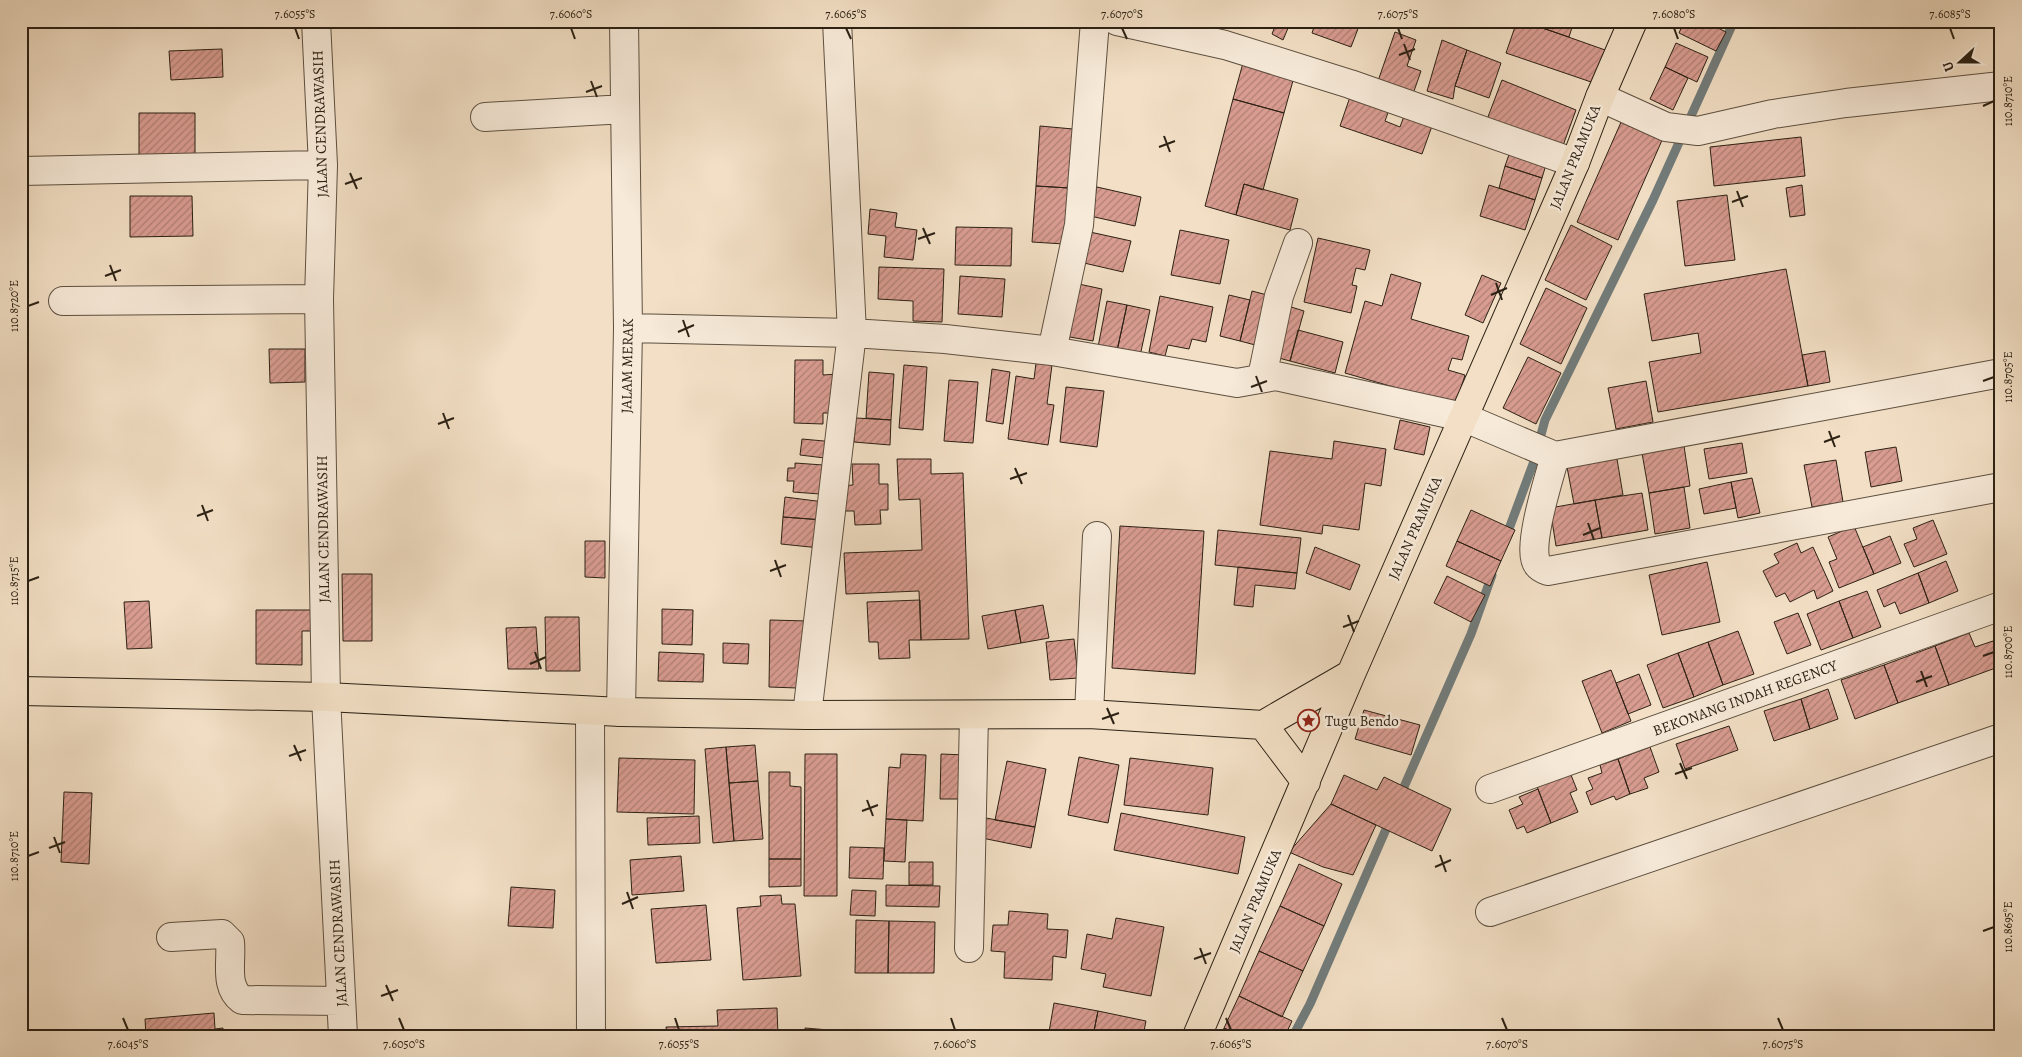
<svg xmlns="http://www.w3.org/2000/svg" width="2022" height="1057" viewBox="0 0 2022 1057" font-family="Alegreya,serif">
  <defs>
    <pattern id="building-hatch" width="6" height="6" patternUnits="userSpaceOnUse" patternTransform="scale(1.25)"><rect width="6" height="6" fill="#d99c91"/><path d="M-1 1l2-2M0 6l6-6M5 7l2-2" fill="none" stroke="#b07f75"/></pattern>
  </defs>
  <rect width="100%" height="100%" fill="#f2dfc5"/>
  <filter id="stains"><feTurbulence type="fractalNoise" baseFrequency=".004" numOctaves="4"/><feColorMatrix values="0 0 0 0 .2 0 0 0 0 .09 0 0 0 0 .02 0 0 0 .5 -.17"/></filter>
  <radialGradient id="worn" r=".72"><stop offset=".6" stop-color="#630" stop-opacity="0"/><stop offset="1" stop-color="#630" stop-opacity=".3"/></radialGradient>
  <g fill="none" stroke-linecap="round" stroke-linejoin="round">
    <path stroke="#727c7b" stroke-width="9" d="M1506,537L1533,464L1545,420L1653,200L1734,21
      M1400,796L1471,634L1492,575
      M1293,1036L1310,1004L1390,820"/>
  </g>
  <path fill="url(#building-hatch)" stroke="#2c2114" d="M1277,21H1291L1283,40L1272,34Z
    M1316,21H1361L1351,47L1312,33Z
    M1517,21H1523L1608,51L1597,84L1506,53Z
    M1523,21H1547L1545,29Z
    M1547,21H1574L1569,37L1545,29Z
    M1684,21H1704L1726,32L1716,51L1679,33Z
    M1704,21H1721L1717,28Z
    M1395,32L1416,40L1407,66L1421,71L1413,94L1378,81Z
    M1442,40L1467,50L1455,86L1453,99L1427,91Z
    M1676,43L1708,57L1697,82L1665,67Z
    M222,49L223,77L171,80L169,51Z
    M1467,50L1501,63L1489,98L1455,86Z
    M1243,63L1294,77L1284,113L1233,99Z
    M1665,67L1688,78L1673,110L1650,99Z
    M1502,80L1576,110L1561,151L1486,122Z
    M1351,94L1390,107L1385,121L1400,127L1404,116L1432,126L1422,154L1340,126Z
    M1233,99L1284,113L1263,190L1244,184L1236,215L1205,206Z
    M139,113H195V158L139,157Z
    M1622,120L1663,138L1618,240L1577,222Z
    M1040,126L1073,129L1069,188L1036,186Z
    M1801,137L1805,176L1714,186L1710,147Z
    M1512,146L1548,158L1542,178L1505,166Z
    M1505,166L1542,178L1535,200L1499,188Z
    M1244,184L1298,199L1290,230L1236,215Z
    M1489,185L1535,200L1525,230L1480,216Z
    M1802,185L1805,215L1790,217L1786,188Z
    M1036,186L1069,188L1064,244L1032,242Z
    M1097,187L1141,197L1135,226L1090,216Z
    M1727,195L1735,260L1685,266L1677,201Z
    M130,196H192L193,236L130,237Z
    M870,209L897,213L895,227L917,230L913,260L884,257L886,236L868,234Z
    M1571,225L1612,246L1586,300L1545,280Z
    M956,227L1012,228L1011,266L955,265Z
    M1180,230L1229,240L1220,284L1171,275Z
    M1090,232L1131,241L1123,272L1084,263Z
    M1318,238L1370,250L1365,270L1356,268L1352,285L1357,286L1351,313L1304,302Z
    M879,267L944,269L942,322L913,321V301L878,299Z
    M1786,269L1808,386L1658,412L1649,362L1701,353L1698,333L1652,341L1644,294Z
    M1391,274L1421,283L1411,319L1469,336L1462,360L1452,358L1448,370L1465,375L1456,405L1345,373L1365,301L1382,306Z
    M1482,275L1501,283L1483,323L1465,315Z
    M960,276L1005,279L1002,317L958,314Z
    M1074,283L1102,289L1093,341L1064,336Z
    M1546,288L1587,308L1561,364L1520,344Z
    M1252,291L1271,296L1259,346L1240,341Z
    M1229,295L1250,300L1240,341L1220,336Z
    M1160,296L1213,307L1206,342L1192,339L1189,349L1168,345L1165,356L1149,352Z
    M1107,301L1127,305L1117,351L1098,347Z
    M1127,305L1150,310L1140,356L1117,351Z
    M1288,306L1304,311L1290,361L1275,357Z
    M1298,330L1343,342L1335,373L1290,361Z
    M269,349H305V382L270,383Z
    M1825,351L1830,382L1808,386L1802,355Z
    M1528,357L1561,373L1536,424L1503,408Z
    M795,360H823V375L838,374V413H823V424L794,423Z
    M1036,363L1052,365L1047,404L1054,405L1048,445L1008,439L1016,376L1034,379Z
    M904,365L927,367L923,430L899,428Z
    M992,369L1010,372L1003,424L986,421Z
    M869,372L894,374L891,420L866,418Z
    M949,380L978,382L973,443L944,441Z
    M1646,381L1653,422L1616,429L1608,388Z
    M1066,387L1104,391L1097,447L1060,442Z
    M856,418L891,420L890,445L854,442Z
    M1400,420L1430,427L1424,455L1394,449Z
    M802,439L835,442L833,459L800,455Z
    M1334,441L1386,449L1381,486L1365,483L1359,530L1323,525L1322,534L1260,525L1270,451L1332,459Z
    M1742,443L1747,473L1709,479L1704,449Z
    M1684,446L1690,486L1649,493L1642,453Z
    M1896,447L1902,481L1871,487L1865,452Z
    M897,459H931V474L963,473L969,639L921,640L919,591L846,594L844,553L922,550L920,499L899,500Z
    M1617,459L1623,495L1574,504L1567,467Z
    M1836,460L1843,502L1812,507L1804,465Z
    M795,463L823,465L820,494L793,492L794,481H787L788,468H795Z
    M852,464H879V484H888V510H880L881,524L855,525L854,511H839L838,486L853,485Z
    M1752,478L1760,513L1738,518L1731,482Z
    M1731,482L1736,508L1704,514L1699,489Z
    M1684,487L1690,528L1655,534L1649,493Z
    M1642,493L1648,530L1602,538L1595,500Z
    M785,497L824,502L823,520L783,517Z
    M1595,500L1602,538L1556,546L1550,508Z
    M1471,510L1515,530L1501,561L1457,541Z
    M783,517L823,520L820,548L781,544Z
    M1933,520L1947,554L1914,567L1904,544L1917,539L1913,528Z
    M1120,526L1204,531L1195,674L1112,668Z
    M1854,526L1874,574L1839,588L1829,562L1837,559L1828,537Z
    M1218,530L1301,538L1297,573L1215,565Z
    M1890,536L1901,563L1874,574L1863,547Z
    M585,541H605V578L585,577Z
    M1457,541L1501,561L1490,586L1446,566Z
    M1797,543L1801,553L1813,547L1833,591L1817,599L1814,590L1790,602L1785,593L1776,597L1763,571L1779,563L1774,554Z
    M1315,547L1360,565L1350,590L1306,573Z
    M1946,561L1958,591L1929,603L1918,573Z
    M1707,562L1720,622L1662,635L1649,575Z
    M1238,567L1297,573L1295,589L1255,585L1253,607L1234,605Z
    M1918,573L1929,603L1900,614L1895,602L1884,607L1877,590Z
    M342,574H372V641H343Z
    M1447,576L1485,595L1471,622L1434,603Z
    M1867,591L1881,627L1853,638L1839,601Z
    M920,600L921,640H909L910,658L879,659L878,642H869L867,602Z
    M149,601L152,648L127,649L124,602Z
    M1839,601L1853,638L1821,650L1807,614Z
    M1043,605L1049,638L1021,643L1015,610Z
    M662,609L693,610L692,645L662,644Z
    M256,610H314V631H302V665L256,664Z
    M1015,610L1021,643L988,649L982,616Z
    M1798,613L1811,645L1787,654L1774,622Z
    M545,617H579L580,671H546Z
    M770,620L808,621L807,673H798L797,688L769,687Z
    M536,627L539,669H508L506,628Z
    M1738,631L1754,674L1723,685L1708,642Z
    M1969,633L1975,647L1993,641L2001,666L1949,685L1935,646Z
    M1074,639L1078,678L1050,680L1046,642Z
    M1708,642L1723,685L1694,697L1678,653Z
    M723,643L749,644L748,664L723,663Z
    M1935,646L1949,685L1898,703L1884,665Z
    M659,652L704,654L703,682L658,681Z
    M1678,653L1694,697L1663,708L1647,665Z
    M1884,665L1898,703L1855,719L1841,680Z
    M1611,670L1631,721L1602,733L1582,681Z
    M1639,674L1651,705L1628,714L1616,683Z
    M1828,689L1838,719L1810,729L1801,699Z
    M1801,699L1810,729L1774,741L1764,711Z
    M1364,710L1420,725L1411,755L1355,739Z
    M1729,726L1738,750L1685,769L1676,744Z
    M755,745L758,781L729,783L726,747Z
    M726,747L734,841L713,843L705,749Z
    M1650,747L1659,772L1644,778L1648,788L1630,794L1618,759Z
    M805,754H837V896H804Z
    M901,754L926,755L923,821L886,819L889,767L900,768Z
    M941,754L966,755L965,799H940Z
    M1079,757L1119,765L1108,823L1068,815Z
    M619,758L695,760L694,814L617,812Z
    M1130,758L1213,768L1208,815L1124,805Z
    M1618,759L1630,794L1616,800L1614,796L1591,805L1586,792L1593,789L1588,778L1602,773L1600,765Z
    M1007,761L1046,769L1035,827L995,820Z
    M1569,770L1577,790L1570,793L1578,812L1551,823L1536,784Z
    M769,772H790V786L801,787V859H769Z
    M1344,775L1377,790L1384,777L1451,809L1432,851L1331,804Z
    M758,781L763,839L734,841L729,783Z
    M1538,789L1551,823L1527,833L1524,826L1517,829L1509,810L1523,804L1519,797Z
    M64,792L92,793L89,864L61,862Z
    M1331,804L1376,825L1353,875L1323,867L1289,852Z
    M1121,813L1245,837L1238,874L1114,850Z
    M699,816L700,843L648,845L647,818Z
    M986,818L1035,827L1031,848L982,838Z
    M886,819L907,820L905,862L884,861Z
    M850,847L884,848L883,879L849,878Z
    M681,856L684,891L632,895L630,860Z
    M769,859H801V886L769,887Z
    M909,862H933V885H909Z
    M1299,864L1342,884L1324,926L1280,906Z
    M886,885L940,886L939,907L886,906Z
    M511,887L555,890L553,928L508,926Z
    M852,890L876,891L875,916L850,915Z
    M781,895L782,904H795L801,976L743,980L737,908L761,906L760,896Z
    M706,905L711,960L656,963L651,909Z
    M1280,906L1324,926L1303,971L1259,951Z
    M1009,911L1048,914L1047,929L1068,930L1066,958L1053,956L1052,980L1004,978L1005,952L991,951L993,925H1008Z
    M1116,918L1164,927L1151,996L1103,987L1106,974L1081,969L1087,934L1112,939Z
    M856,920L889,921L888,973H855Z
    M889,921L935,922L934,973H888Z
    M1259,951L1303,971L1282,1017L1239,996Z
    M1239,996L1292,1021L1285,1036H1241L1224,1028Z
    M1054,1003L1098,1011L1093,1036H1068L1049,1032Z
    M777,1008L778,1036H667L666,1027L718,1026L717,1010Z
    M1098,1011L1146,1021L1143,1036H1093Z
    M214,1013L215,1029L223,1028V1036H146L145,1019Z
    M805,1028L853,1032V1036H804Z
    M1224,1028L1241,1036H1220Z
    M1049,1032L1068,1036H1048Z"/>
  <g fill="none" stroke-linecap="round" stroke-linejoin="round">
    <defs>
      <path id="minor" d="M316,21L323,165L319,299L326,697L343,1036
        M1117,21L1225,45L1350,84L1575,163
        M1600,97L1666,127L1698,131L1773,114L1846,103L2001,86
        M485,117L625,109
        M21,171L323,165
        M63,301L319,299
        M628,328L852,333L945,339L1052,351L1237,383L1276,376L1463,417L1555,456L2001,373
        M1052,351L1079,225L1095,21
        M1262,377L1279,296L1298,243
        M1555,456C1550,475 1525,551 1538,565C1540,568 1545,570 1548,571L2001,487
        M590,711L591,1036
        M621,712L628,328L624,21
        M1089,714L1097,536
        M807,715L852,333L837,21
        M1490,789L2001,606
        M1490,912L2001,738
        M171,937L222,934L230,942C232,963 224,986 242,1000L341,1001
        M969,948L974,715"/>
      <path id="major" d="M21,691L326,697L621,712L807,715L1089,714L1263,725L1351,674
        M1263,725L1306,782
        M1197,1036L1351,674L1575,163L1600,97L1633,21"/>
    </defs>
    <use href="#minor" stroke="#5e5040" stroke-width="30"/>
    <use href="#major" stroke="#2c2114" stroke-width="30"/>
    <use href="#minor" stroke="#f7ead9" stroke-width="28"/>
    <use href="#major" stroke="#f2dfc5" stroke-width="28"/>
  </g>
  <path fill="none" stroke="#2c2114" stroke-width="2" d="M295,28L299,39M571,28L575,39M846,28L851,39M1122,28L1127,39M1398,28L1402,39M1674,28L1678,39M1950,28L1954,39M1404,44L1410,60M1399,55L1415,49M591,81L597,97M586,92L602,86M1983,106L1994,101M1164,136L1170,152M1159,147L1175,141M350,173L357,189M345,184L362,178M1737,191L1743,207M1732,202L1748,196M923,228L930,244M918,239L935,233M110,265L116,281M105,276L121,270M1496,283L1502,300M1491,295L1507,288M28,306L39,302M683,320L689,337M678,332L694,325M1256,376L1262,392M1983,381L1994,377M1251,387L1267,381M443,413L449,429M438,424L454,418M1829,431L1835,447M1824,442L1840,436M1015,468L1022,484M1010,479L1027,473M202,505L208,521M197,516L213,510M1588,523L1594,540M1583,535L1600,528M775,560L781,577M770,571L786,565M28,581L39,577M1348,615L1354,632M1343,627L1359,621M535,652L541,669M1983,656L1994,652M530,664L546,657M1921,671L1927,687M1916,682L1932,676M1107,708L1114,724M1102,719L1119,713M294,745L301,761M289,756L306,750M1680,763L1687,779M1675,774L1692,768M867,800L873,816M862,811L878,805M54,837L60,853M49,848L65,842M1440,855L1446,872M28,856L39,852M1435,867L1451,860M627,892L633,909M622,904L638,897M1983,931L1994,927M1200,948L1206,964M1194,959L1211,953M386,985L393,1001M381,996L398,990M123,1018L128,1030M399,1018L404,1030M675,1018L679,1030M951,1018L955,1030M1226,1018L1231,1030M1502,1018L1507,1030M1778,1018L1783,1030"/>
  <defs>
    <symbol id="sight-ring" viewBox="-11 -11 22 22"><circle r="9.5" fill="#f7ead9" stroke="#8f2418" stroke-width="1.5"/><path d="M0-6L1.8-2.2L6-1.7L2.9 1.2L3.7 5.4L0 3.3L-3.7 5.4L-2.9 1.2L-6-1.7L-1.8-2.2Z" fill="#8f2418"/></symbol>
  </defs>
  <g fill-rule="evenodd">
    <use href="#sight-ring" x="1296" y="708" width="25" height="25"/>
  </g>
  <g text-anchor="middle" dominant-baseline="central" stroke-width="5" stroke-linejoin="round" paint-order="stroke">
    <g font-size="15" fill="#2c2114" stroke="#f7ead9">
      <text transform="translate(320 124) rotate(-92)">JALAN CENDRAWASIH</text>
      <text transform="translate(1575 157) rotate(-68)">JALAN PRAMUKA</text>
      <text transform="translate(627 366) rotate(-89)">JALAM MERAK</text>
      <text transform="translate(1415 528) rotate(-66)">JALAN PRAMUKA</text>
      <text transform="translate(323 529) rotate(-91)">JALAN CENDRAWASIH</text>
      <text transform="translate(1745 698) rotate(-20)">BEKONANG INDAH REGENCY</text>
      <text transform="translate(1255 901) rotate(-67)">JALAN PRAMUKA</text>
      <text transform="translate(338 933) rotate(-93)">JALAN CENDRAWASIH</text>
    </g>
    <g font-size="15" fill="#2c2114" stroke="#f7ead9" text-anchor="start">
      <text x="1325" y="721">Tugu Bendo</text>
    </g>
  </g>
  <rect width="2022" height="1057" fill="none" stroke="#f2dfc5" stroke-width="55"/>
  <g transform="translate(1960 62) rotate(249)" stroke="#f7ead9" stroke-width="4" paint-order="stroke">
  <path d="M0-4L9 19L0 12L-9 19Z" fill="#2c2114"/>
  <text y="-8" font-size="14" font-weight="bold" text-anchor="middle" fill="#2c2114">U</text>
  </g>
  <rect x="28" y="28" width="1966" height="1002" fill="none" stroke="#2c2114" stroke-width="2"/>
  <g font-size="12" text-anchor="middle" fill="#2c2114">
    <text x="295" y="18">7.6055°S</text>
    <text x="571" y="18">7.6060°S</text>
    <text x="846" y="18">7.6065°S</text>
    <text x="1122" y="18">7.6070°S</text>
    <text x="1398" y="18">7.6075°S</text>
    <text x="1674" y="18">7.6080°S</text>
    <text x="1950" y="18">7.6085°S</text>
    <text transform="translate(2008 101) rotate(-90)" y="4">110.8710°E</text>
    <text transform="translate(14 306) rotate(-90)" y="4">110.8720°E</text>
    <text transform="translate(2008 377) rotate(-90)" y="4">110.8705°E</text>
    <text transform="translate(14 581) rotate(-90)" y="4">110.8715°E</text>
    <text transform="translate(2008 652) rotate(-90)" y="4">110.8700°E</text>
    <text transform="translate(14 856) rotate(-90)" y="4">110.8710°E</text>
    <text transform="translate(2008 927) rotate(-90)" y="4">110.8695°E</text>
    <text x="128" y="1048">7.6045°S</text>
    <text x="404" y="1048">7.6050°S</text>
    <text x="679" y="1048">7.6055°S</text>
    <text x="955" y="1048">7.6060°S</text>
    <text x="1231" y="1048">7.6065°S</text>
    <text x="1507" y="1048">7.6070°S</text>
    <text x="1783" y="1048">7.6075°S</text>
  </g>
  <rect width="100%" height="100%" filter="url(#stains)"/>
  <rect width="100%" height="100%" fill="url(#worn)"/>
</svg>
